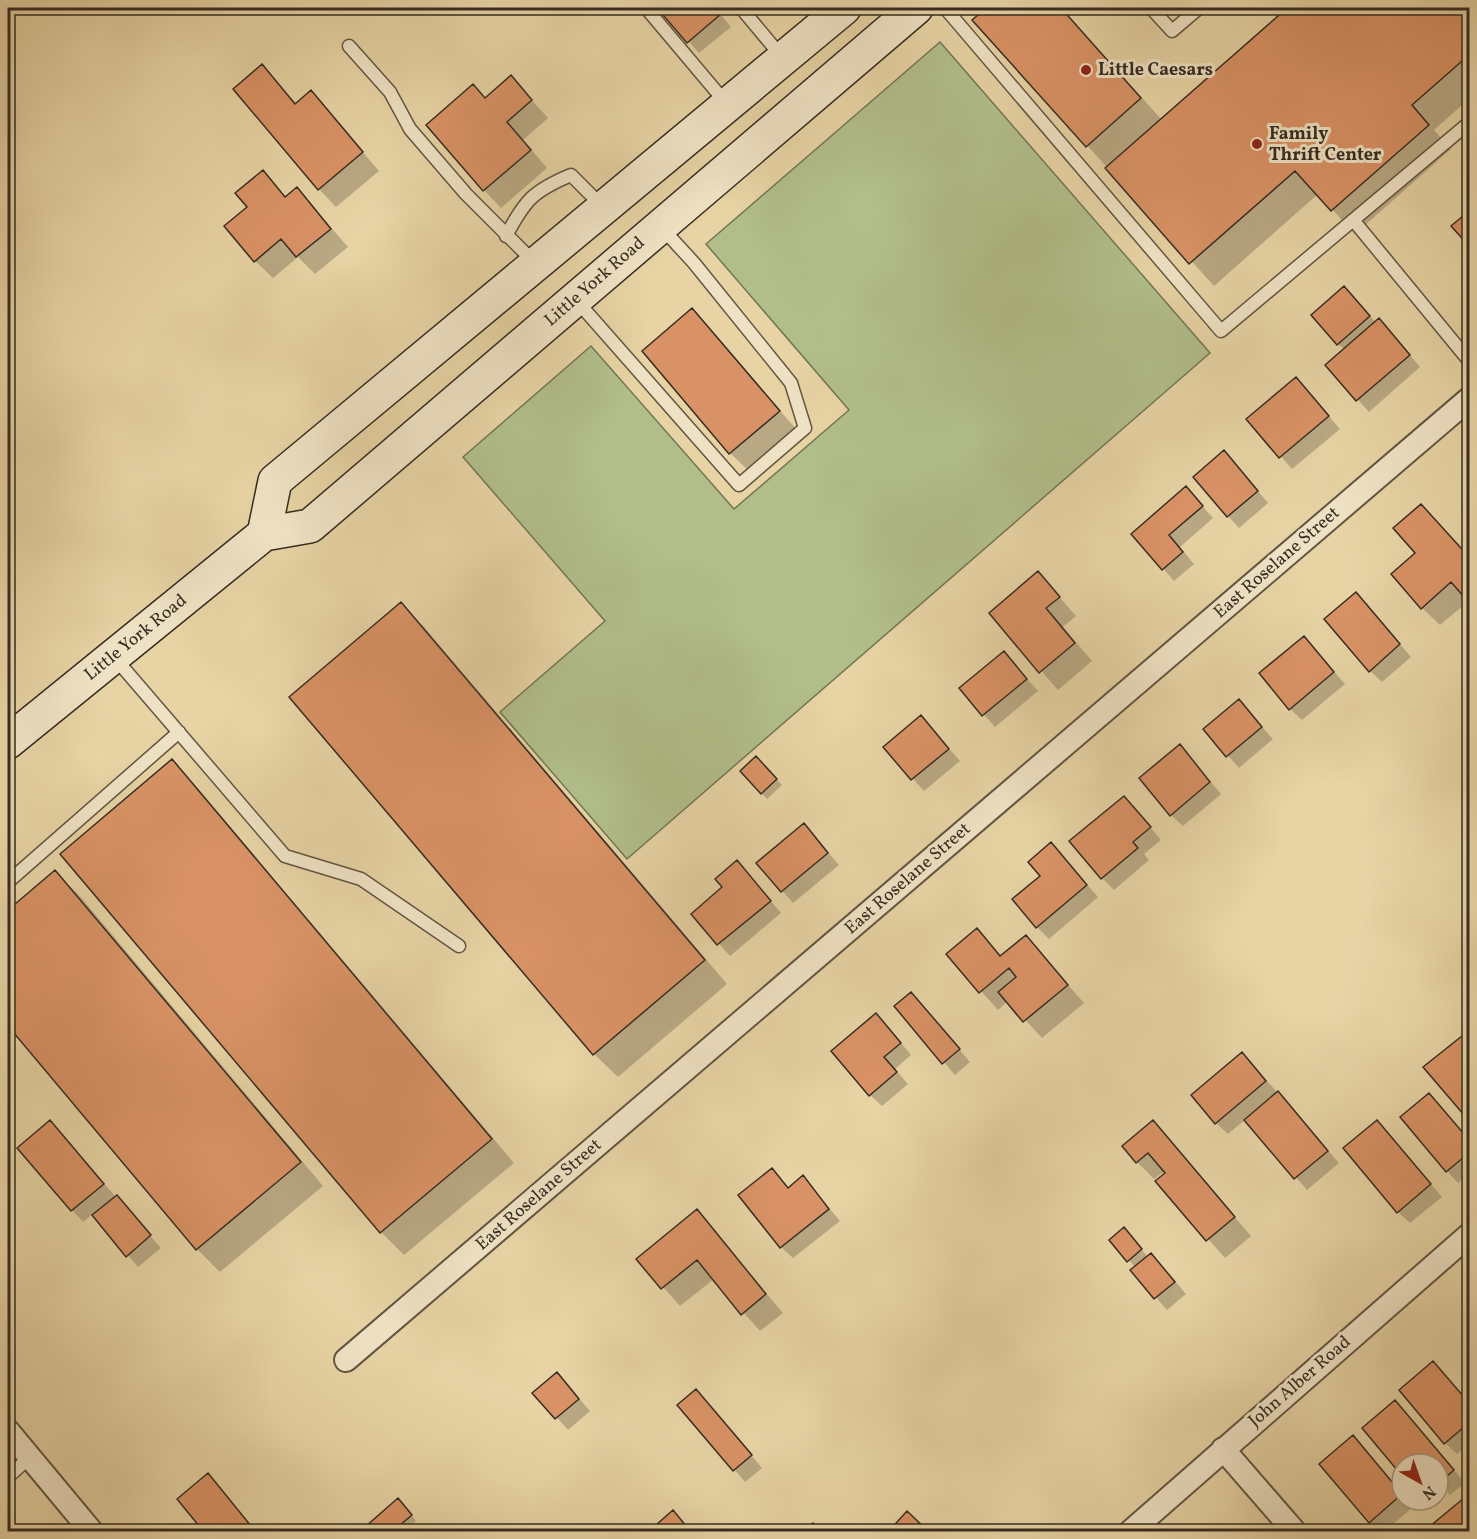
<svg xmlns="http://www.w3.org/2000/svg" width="1477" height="1539" viewBox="0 0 1477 1539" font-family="Vollkorn,serif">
  <rect width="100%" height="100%" fill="#e7d3a4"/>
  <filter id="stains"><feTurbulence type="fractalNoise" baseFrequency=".00333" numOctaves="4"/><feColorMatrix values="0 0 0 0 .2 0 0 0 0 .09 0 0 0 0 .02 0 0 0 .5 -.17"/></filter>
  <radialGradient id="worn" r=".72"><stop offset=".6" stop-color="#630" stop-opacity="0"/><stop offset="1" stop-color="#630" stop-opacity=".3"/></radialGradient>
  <path fill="#b1be8a" stroke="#737656" stroke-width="1.5" d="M940,42L1210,353L627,859L500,712L605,621L463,457L591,346L734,509L849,410L706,244Z"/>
  <path fill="#0003" d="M659,8H715L731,27L699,53Z
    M988,8H1061L1162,120L1289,8H1470V98L1434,130L1451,149L1355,234L1318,194L1214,286L974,20Z
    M262,66L297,104L311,92L379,171L336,207L319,189Z
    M511,77L548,118L523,140L547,168L501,208L484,190L486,99Z
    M263,172L287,198L297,189L348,247L315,274L298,257L273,278L255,261L249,207Z
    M1356,300L1376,323L1390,332L1420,367L1369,412L1327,365L1345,350L1338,344Z
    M692,310L796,429L748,470L730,453Z
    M1296,379L1340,429L1292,469L1248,419Z
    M1235,464L1268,503L1239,528L1228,516Z
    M1197,500L1213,518L1180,547L1194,564L1174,581L1133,534Z
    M1421,506L1470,558V600L1440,625L1422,608L1417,553Z
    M1038,573L1076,616L1063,627L1092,661L1058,690L991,613Z
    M401,604L424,627L727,984L618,1077L594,1054Z
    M1367,606L1411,657L1382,682L1370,671Z
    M1304,638L1345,684L1302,720L1290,709Z
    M1004,653L1038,691L995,727L961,689Z
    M1239,701L1273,739L1239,768L1205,729Z
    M921,717L960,761L924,791L885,747Z
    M1180,746L1221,794L1183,826L1171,815Z
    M756,758L782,785L767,799L742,771Z
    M171,761L195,785L514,1163L404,1255L381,1232Z
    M1135,809L1161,840L1144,854L1149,860L1114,890L1102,878Z
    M815,837L839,865L793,903L758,863Z
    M1051,844L1098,897L1049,939L1037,927Z
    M737,862L781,913L730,956L693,914L724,888Z
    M55,872L79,895L323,1186L220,1272L197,1249L8,1024V912Z
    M977,930L1002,956L1026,937L1084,1003L1042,1038L1008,1001L998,1010L948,954Z
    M911,994L970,1062L955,1075L896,1006Z
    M888,1027L911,1055L895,1069L908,1084L882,1106L870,1095Z
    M1253,1065L1339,1163L1307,1190L1246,1119L1228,1134L1216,1123Z
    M1429,1095L1470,1141V1173L1458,1183L1447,1171Z
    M50,1122L161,1248L138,1267L93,1214L83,1222L72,1210Z
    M1153,1122L1251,1236L1225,1258L1157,1181L1167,1173L1165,1171L1154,1179L1137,1162Z
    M1377,1122L1442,1197L1410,1223L1398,1212Z
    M772,1170L789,1188L803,1177L840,1221L793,1258L781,1247Z
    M696,1211L783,1313L760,1331L714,1279L680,1306L638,1259Z
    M1129,1235L1148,1257L1150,1255L1162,1266L1186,1294L1167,1310L1132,1270L1135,1267L1111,1240Z
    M1433,1363L1470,1404V1443L1457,1454L1445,1443Z
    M568,1386L590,1411L568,1430L535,1393Z
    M1395,1402L1465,1483L1450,1495L1442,1486L1438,1489V1464H1402V1474Z
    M708,1403L762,1468L745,1482L679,1405Z
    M1364,1449L1402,1494V1500H1407L1413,1507L1384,1532H1379L1370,1522Z
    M219,1487L256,1532H206Z
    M404,1506L416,1521L403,1532H370Z"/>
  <path fill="#d99265" stroke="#352d22" stroke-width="1.5" d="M657,8H715L721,14L687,43Z
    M986,8H1061L1141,98L1086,147L972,20Z
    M1287,8H1470V54L1412,105L1429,125L1331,211L1295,171L1189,264L1105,168Z
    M262,64L295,104L311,90L363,152L318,190L233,89Z
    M511,75L532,100L507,122L531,150L483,191L426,125L473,84L485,98Z
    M263,170L285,197L297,187L331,229L296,257L281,239L254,262L224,226L247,207L235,193Z
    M1470,210V247L1451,226Z
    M1344,286L1370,316L1337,345L1311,315Z
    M692,308L780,411L729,454L642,351Z
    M1379,318L1410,355L1356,401L1325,365Z
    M1296,377L1329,416L1279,458L1246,419Z
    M1224,450L1258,491L1227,517L1193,477Z
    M1186,486L1203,506L1169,535L1183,552L1162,570L1131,534Z
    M1421,504L1470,558V594L1465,598L1451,582L1421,609L1391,574L1415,553L1393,528Z
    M1038,571L1060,597L1046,608L1075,643L1039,673L989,613Z
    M1356,592L1400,644L1369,672L1324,619Z
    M401,602L705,960L593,1055L289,697Z
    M1304,636L1334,672L1289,710L1259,673Z
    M1004,651L1027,679L982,716L959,688Z
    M1239,699L1262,727L1226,757L1203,729Z
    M921,715L949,749L911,780L883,747Z
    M1180,744L1210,782L1170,816L1139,778Z
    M756,756L777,779L761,794L740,771Z
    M172,759L492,1139L380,1233L60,854Z
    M1124,796L1151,827L1133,842L1138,848L1101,879L1069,841Z
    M804,823L828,853L781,892L756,863Z
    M1051,842L1087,885L1036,928L1012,899L1040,876L1028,862Z
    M737,860L771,901L717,945L691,914L722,887L715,879Z
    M55,870L301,1162L196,1250L8,1026V910Z
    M977,928L1000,956L1026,935L1068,985L1023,1022L998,992L1016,977L1009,968L979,993L946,954Z
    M911,992L960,1049L942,1064L894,1006Z
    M876,1013L901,1043L884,1057L897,1072L869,1096L831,1051Z
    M1462,1036L1470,1045V1122L1423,1067Z
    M1242,1052L1266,1081L1215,1124L1191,1095Z
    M1278,1091L1328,1151L1294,1179L1244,1120Z
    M1429,1093L1470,1141V1152L1446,1172L1400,1117Z
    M50,1120L104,1184L71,1211L17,1148Z
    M1153,1120L1235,1217L1206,1241L1155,1181L1165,1173L1148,1153L1136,1163L1122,1146Z
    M1377,1120L1431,1184L1397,1213L1343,1148Z
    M772,1168L788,1188L803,1175L829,1209L780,1248L738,1195Z
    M117,1195L151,1235L126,1257L92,1215Z
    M697,1209L766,1294L741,1315L697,1260L661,1289L636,1259Z
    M1124,1227L1142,1249L1127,1262L1109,1240Z
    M1151,1253L1175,1282L1154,1299L1130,1270Z
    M1433,1361L1470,1404V1422L1444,1444L1399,1390Z
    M557,1372L579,1399L555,1419L532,1393Z
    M696,1389L752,1455L733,1471L677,1405Z
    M1395,1400L1454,1470L1438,1484V1464H1402V1476L1362,1428Z
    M1353,1435L1402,1494L1369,1523L1319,1464Z
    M208,1473L251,1526L245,1532H204L177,1499Z
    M1470,1493V1532H1423Z
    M398,1498L412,1515L392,1532H369L365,1527Z
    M673,1510L691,1532H648Z
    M907,1511L929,1532H888Z
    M813,1523L820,1532H802Z"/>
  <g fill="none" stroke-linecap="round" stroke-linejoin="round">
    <defs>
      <path id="lane" d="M646,8L726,103
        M741,8L782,57
        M945,8L1221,331L1470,122
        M1151,8L1172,31L1199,8
        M349,46L390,92L410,129L466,194L535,263
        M1354,221L1470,362
        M506,236C525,200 533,191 571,175L602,206
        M576,300L739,485L805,428L791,383L694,263L660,226
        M114,657L285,856L361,879L459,946
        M8,882L179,732
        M8,1477L30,1457"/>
      <path id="street" d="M346,1360L1470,398
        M8,1431L92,1532
        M1223,1449L1295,1532
        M1130,1532L1470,1234"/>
      <path id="secondary" d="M264,534L275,481L844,8
        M8,742L264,534L310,526L916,8"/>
    </defs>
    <use href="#lane" stroke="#625642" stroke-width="15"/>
    <use href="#street" stroke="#625642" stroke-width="26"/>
    <use href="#secondary" stroke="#352d22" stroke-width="36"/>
    <use href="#lane" stroke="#efe2c4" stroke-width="12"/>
    <use href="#street" stroke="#efe2c4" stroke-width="22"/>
    <use href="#secondary" stroke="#efe2c4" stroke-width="33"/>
  </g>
  <g fill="#8f2418" stroke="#efe2c4" stroke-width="2">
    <circle cx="1086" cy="70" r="6"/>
    <circle cx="1257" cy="144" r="6"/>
  </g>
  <g text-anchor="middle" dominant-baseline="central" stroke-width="6" stroke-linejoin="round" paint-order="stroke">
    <g font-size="18" font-weight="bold" fill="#352d22" stroke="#efe2c4" text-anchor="start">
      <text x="1098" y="70">Little Caesars</text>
      <text x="1269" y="134">Family<tspan x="1269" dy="21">Thrift Center</tspan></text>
    </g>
    <g font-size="18" fill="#352d22" stroke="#efe2c4">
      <text transform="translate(595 282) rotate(-41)">Little York Road</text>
      <text transform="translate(1277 563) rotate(-41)">East Roselane Street</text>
      <text transform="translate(136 638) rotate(-39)">Little York Road</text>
      <text transform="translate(908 879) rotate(-41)">East Roselane Street</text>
      <text transform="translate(539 1195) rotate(-41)">East Roselane Street</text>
      <text transform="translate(1300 1382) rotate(-41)">John Alber Road</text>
    </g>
  </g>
  <rect width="1477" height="1539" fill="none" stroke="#e7d3a4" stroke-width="30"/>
  <rect x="9" y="9" width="1459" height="1521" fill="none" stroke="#352d22" stroke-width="3"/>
  <rect x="15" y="15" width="1447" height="1509" fill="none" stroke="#352d22" stroke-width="1.5"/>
  <g transform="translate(1420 1482) rotate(140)"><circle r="28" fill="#efe2c4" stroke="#a59a83" stroke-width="1.5"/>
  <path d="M0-4.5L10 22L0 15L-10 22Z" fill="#8f2418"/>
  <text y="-9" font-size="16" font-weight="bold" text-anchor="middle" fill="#352d22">N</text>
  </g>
  <rect width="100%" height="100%" filter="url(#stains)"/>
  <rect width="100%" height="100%" fill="url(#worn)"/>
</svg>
